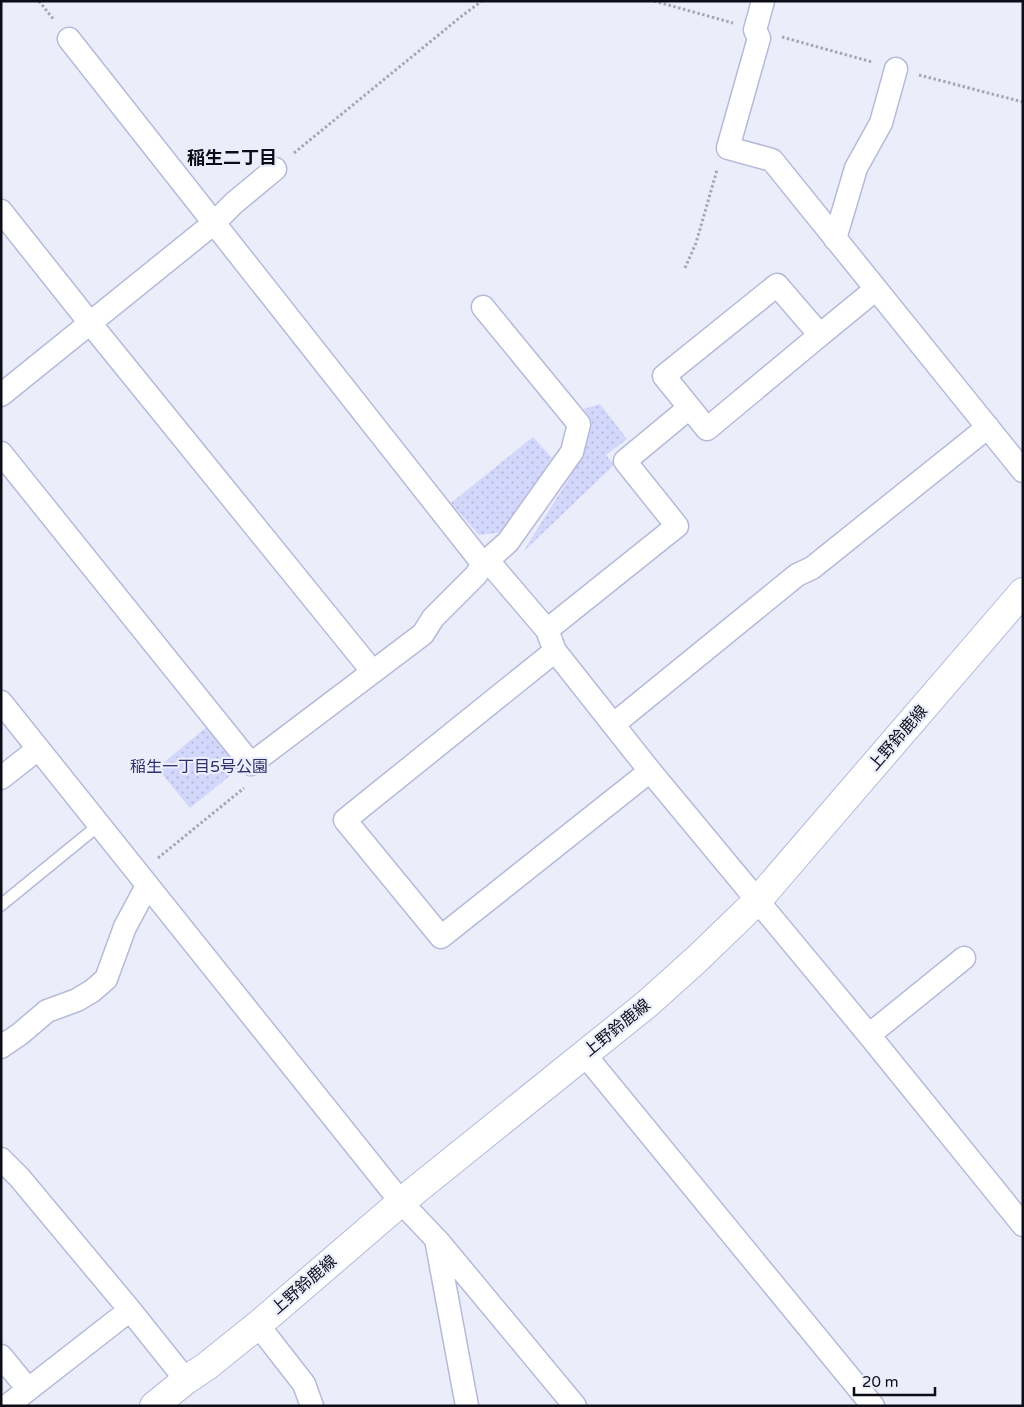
<svg xmlns="http://www.w3.org/2000/svg" width="1024" height="1407" viewBox="0 0 1024 1407" font-family="'Varela Round','Noto Sans JP',sans-serif">
  <defs>
    <pattern id="park-dots" width="8" height="8" patternUnits="userSpaceOnUse" patternTransform="scale(1.25)"><rect width="8" height="8" fill="#d2d7fb"/><path d="M2 2h.1M6 6h.1" fill="none" stroke="#b3b7d6" stroke-width="1.8" stroke-linecap="round"/></pattern>
  </defs>
  <rect width="100%" height="100%" fill="#ebedfa"/>
  <path fill="url(#park-dots)" d="M600,404L627,439L606,455L614,465L523,552L583,456L592,422L584,409Z
    M533,437L552,458L504,532L479,535L451,503Z
    M208,726L241,767L190,808L157,768Z"/>
  <g fill="none" stroke-linecap="round" stroke-linejoin="round">
    <defs>
      <path id="lane" d="M1,905L99,825"/>
      <path id="street" d="M763,1L755,30L759,38L728,148L772,160L1023,471
        M69,39L483,564L494,568L547,630L555,651L650,771L869,1035L1023,1225
        M1,211L90,323L373,672
        M835,239L856,168L881,123L896,69
        M777,285L820,335L707,429L664,376Z
        M820,335L876,289
        M1,395L214,223L234,203L275,169
        M1,453L251,764L423,634L433,618L476,575L483,564L508,542L572,452L579,424L483,307
        M547,630L677,526L625,461L689,408
        M555,651L345,820L441,937L650,771
        M1,702L401,1202L436,1239L467,1406
        M614,724L797,575L812,568L988,427
        M1,778L38,749
        M869,1035L964,958
        M1,1047L20,1034L47,1011L77,1000L92,991L106,979L125,927L147,886
        M585,1055L873,1406
        M1,1159L19,1177L130,1310L186,1380
        M438,1241L575,1406
        M258,1325L304,1384L312,1406
        M1,1356L28,1389
        M7,1406L130,1310"/>
      <path id="secondary" d="M154,1406L186,1380L207,1366L258,1325L401,1202L647,1004L697,959L758,900L1023,592"/>
    </defs>
    <use href="#lane" stroke="#b6bad9" stroke-width="14"/>
    <use href="#street" stroke="#b6bad9" stroke-width="25"/>
    <use href="#secondary" stroke="#b6bad9" stroke-width="30"/>
    <path stroke="#a6a7b3" stroke-width="3" stroke-dasharray="2.5 2.5" stroke-linecap="butt" d="M39,1L54,20
      M654,1L733,23
      M782,37L872,62
      M919,75L1023,102
      M294,153L463,15L482,1
      M685,268L696,243L717,170
      M158,858L244,788"/>
    <use href="#lane" stroke="#fff" stroke-width="11"/>
    <use href="#street" stroke="#fff" stroke-width="22"/>
    <use href="#secondary" stroke="#fff" stroke-width="28"/>
  </g>
  <g text-anchor="middle" dominant-baseline="central" stroke-width="4.5" stroke-linejoin="round" paint-order="stroke">
    <g font-size="16" fill="#0c0d17" stroke="#ebedfa">
      <text transform="translate(898 738) rotate(-49)">上野鈴鹿線</text>
      <text transform="translate(617 1028) rotate(-39)">上野鈴鹿線</text>
      <text transform="translate(304 1285) rotate(-41)">上野鈴鹿線</text>
    </g>
    <g font-size="16" fill="#2f2f69" stroke="#ebedfa">
      <text x="199" y="767">稲生一丁目5号公園</text>
    </g>
    <g font-size="18" font-weight="bold" fill="#0c0d17" stroke="#ebedfa">
      <text x="232" y="158">稲生二丁目</text>
    </g>
  </g>
  <rect width="1024" height="1407" fill="none" stroke="#0c0d17" stroke-width="5"/>
  <path d="M854 1387v8h81v-8" fill="none" stroke="#0c0d17" stroke-width="2.5"/>
  <text x="862" y="1387" font-size="15" fill="#0c0d17" stroke="#ebedfa" stroke-width="4" paint-order="stroke">20 m</text>
</svg>
